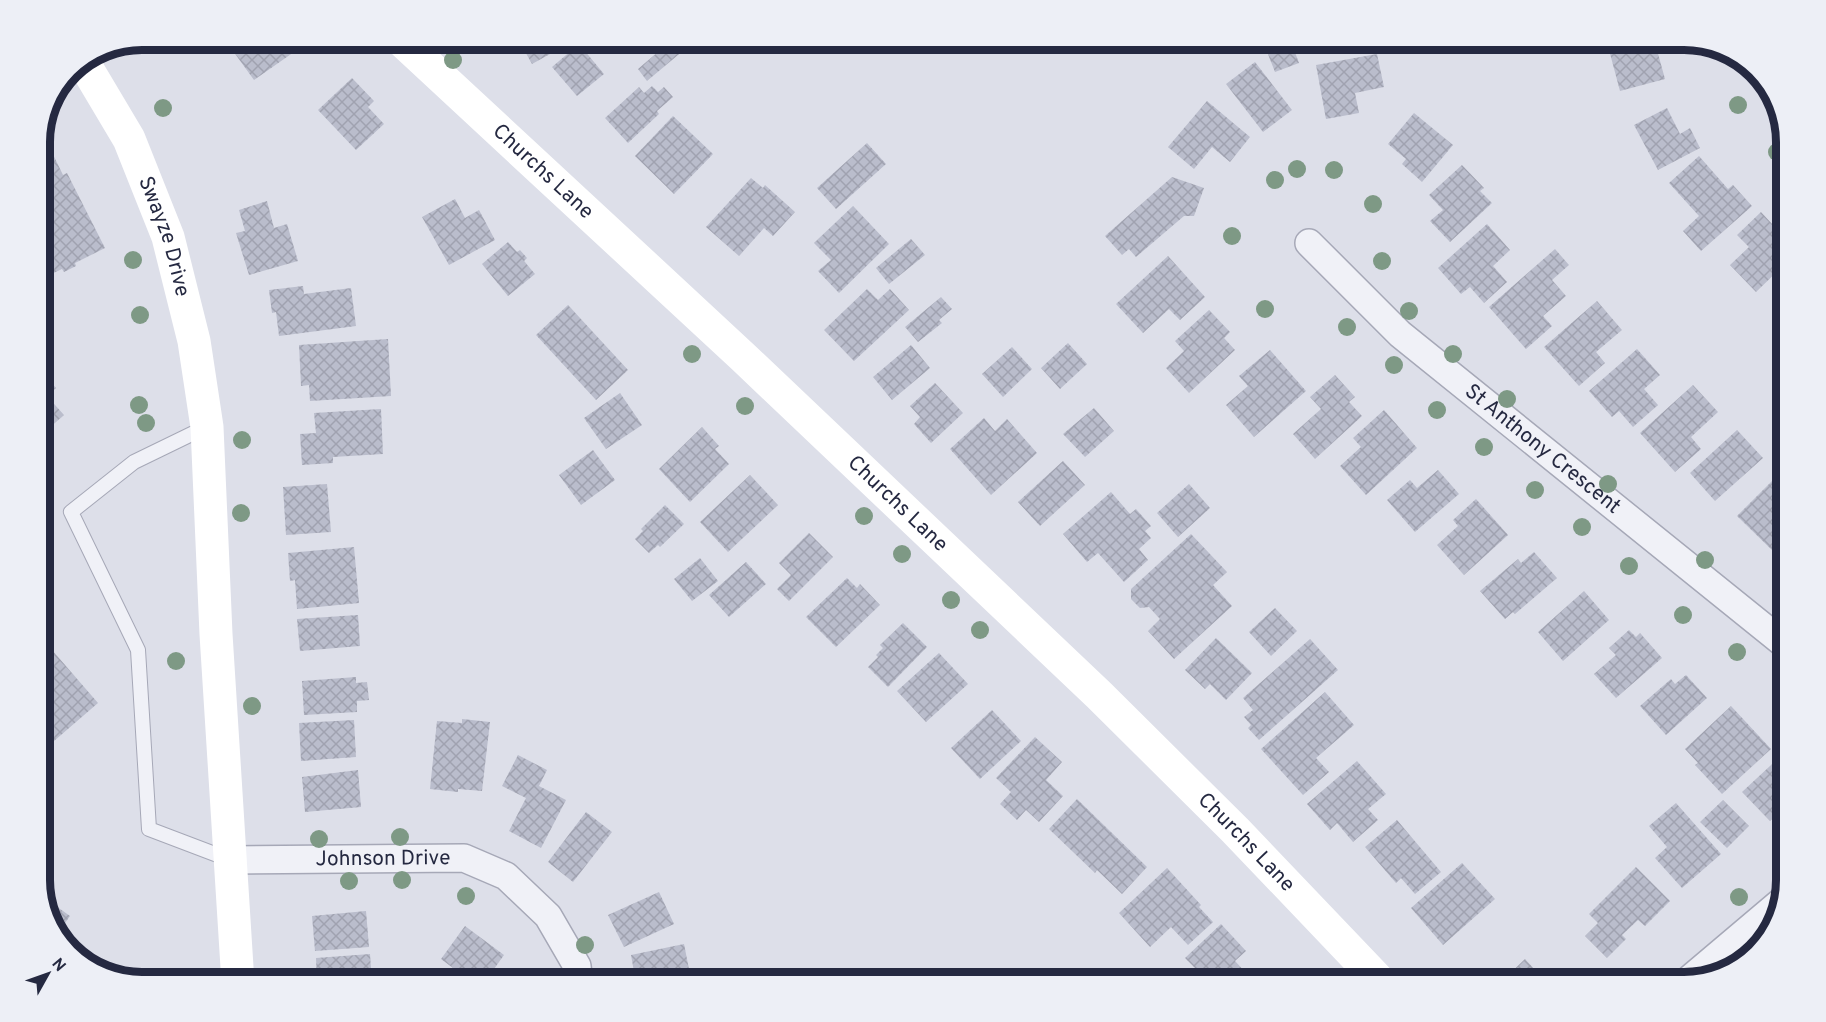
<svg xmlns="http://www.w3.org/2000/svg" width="1826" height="1022" viewBox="0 0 1826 1022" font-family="Overpass,sans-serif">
  <defs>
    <pattern id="building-cross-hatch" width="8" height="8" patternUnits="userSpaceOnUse" patternTransform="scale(1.5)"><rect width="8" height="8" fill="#babdcc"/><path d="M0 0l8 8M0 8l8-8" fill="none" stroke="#a0a2b0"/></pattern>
  </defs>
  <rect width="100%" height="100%" fill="#dddfe9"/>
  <path fill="url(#building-cross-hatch)" d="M250,39H300L304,45L254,80L233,51Z
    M518,39H577L532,64Z
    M673,39H697L647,81L638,69Z
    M1171,39H1200L1185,53Z
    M1262,39H1290L1299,63L1275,72Z
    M1636,39H1654L1665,79L1620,91L1608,46Z
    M579,44L604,74L577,96L552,67Z
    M1377,54L1384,87L1355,93L1359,113L1326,119L1316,65Z
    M1255,62L1292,110L1263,132L1226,84Z
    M352,78L374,101L368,107L384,124L356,150L318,110Z
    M652,86L658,92L664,87L673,97L657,111L659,114L628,143L605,118L639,87L644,93Z
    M1207,101L1250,137L1230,162L1212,147L1194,169L1168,147Z
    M1667,108L1680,134L1690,128L1700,148L1658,170L1634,125Z
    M1414,113L1453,145L1422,182L1402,164L1406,159L1388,144Z
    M673,116L713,154L674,194L635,156Z
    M46,140L63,175L67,173L105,248L75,263L76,266L64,272L62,269L39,280V144Z
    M867,143L886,164L836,209L817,188Z
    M1699,156L1728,189L1733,185L1752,206L1701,251L1683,231L1699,216L1669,183Z
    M1462,165L1484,188L1480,191L1492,203L1450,242L1430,221L1443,210L1429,195Z
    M1172,177L1204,188L1194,216H1184L1136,257L1129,249L1122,255L1105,236Z
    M751,178L763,188L765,185L795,212L773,236L764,228L739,256L706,227Z
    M455,199L465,218L479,210L495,240L449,265L422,217Z
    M267,201L274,228L287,224L298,261L249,275L236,233L245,231L239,210Z
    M853,206L889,244L839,293L818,271L831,260L814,243Z
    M1761,212L1787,240V262L1756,292L1730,265L1749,247L1737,235Z
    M1487,224L1510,250L1493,266L1507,282L1484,303L1470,287L1461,294L1438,268Z
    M911,239L925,255L889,284L876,268Z
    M508,242L517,252L520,250L527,258L524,261L535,274L508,296L482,264Z
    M1555,249L1569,265L1552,280L1566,296L1543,316L1552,326L1526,349L1489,307Z
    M1168,256L1205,297L1180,320L1169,309L1143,333L1116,304Z
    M303,286L304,294L351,288L356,326L279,336L276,312L272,313L269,290Z
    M867,289L878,300L890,289L909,310L854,361L824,330Z
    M941,297L952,309L939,320L942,323L918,342L905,327Z
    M1597,301L1622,330L1596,352L1605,363L1579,386L1544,347Z
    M568,305L628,370L596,400L536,335Z
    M1209,310L1230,332L1224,338L1235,350L1189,393L1166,368L1184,351L1175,341Z
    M388,339L391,396L310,401L309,385L301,386L299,345Z
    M1068,343L1087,364L1060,389L1041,368Z
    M911,345L930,368L892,400L873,377Z
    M1012,347L1032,369L1003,397L982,374Z
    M1637,349L1660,375L1644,389L1658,405L1633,427L1619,411L1612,417L1589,391Z
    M1270,350L1306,391L1254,437L1226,405L1248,386L1239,376Z
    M39,369L56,388L47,396L64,415L39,437Z
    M1335,375L1355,397L1349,402L1362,416L1315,459L1293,434L1321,409L1310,397Z
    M935,383L963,413L931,443L914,424L920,417L910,406Z
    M1693,385L1718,412L1691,437L1701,449L1675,472L1640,433Z
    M620,393L642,425L606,449L584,418Z
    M1094,408L1114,431L1085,457L1063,434Z
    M381,409L383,454L333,457V463L302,465L300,434L316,433L314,413Z
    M1384,410L1417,448L1366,495L1340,466L1361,447L1353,438Z
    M1787,416V452L1774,438L1780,432L1775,427Z
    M984,418L995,431L1007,419L1037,453L991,495L950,449Z
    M702,427L719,446L715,449L729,464L690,502L659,469Z
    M1737,430L1763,458L1715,501L1690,473Z
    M593,450L615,480L581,505L559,475Z
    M1063,461L1085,485L1040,526L1018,502Z
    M1787,466V542L1776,554L1737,516Z
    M1438,470L1459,494L1415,532L1387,500L1410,480L1417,488Z
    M750,475L778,505L728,552L700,522Z
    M327,484L331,532L286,535L283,487Z
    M1189,484L1210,508L1178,537L1157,513Z
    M1111,492L1130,514L1136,509L1151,526L1145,531L1151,538L1139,549L1148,560L1124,582L1098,553L1087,562L1063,534Z
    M1476,499L1508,535L1464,575L1437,545L1458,526L1453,520Z
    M665,505L684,524L660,547L658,545L649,553L635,539L643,531L641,529Z
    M809,533L833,557L789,601L777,589L791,575L779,563Z
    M1191,534L1227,572L1213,585L1232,606L1174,659L1148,631L1160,619L1149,607L1140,608L1131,599V589Z
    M354,547L359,603L297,609L295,580L290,581L288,553Z
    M1534,552L1557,578L1515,614L1513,612L1505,619L1480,591L1518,559L1521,563Z
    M700,558L718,581L692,601L674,579Z
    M746,562L766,584L729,617L709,595Z
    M847,578L857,588L860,584L880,605L836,647L806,617Z
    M1584,591L1609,620L1563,661L1538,632Z
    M1275,608L1297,631L1271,656L1249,632Z
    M358,615L360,646L300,651L297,619Z
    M903,623L927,647L888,687L868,667L878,657L876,655L883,648L880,645Z
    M1629,630L1636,637L1640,633L1662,658L1616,698L1594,674L1616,655L1609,648Z
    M39,635L98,703L39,754Z
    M1216,638L1252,673L1226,700L1210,684L1205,689L1185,670Z
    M1310,639L1338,670L1259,740L1248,728L1251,725L1244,717L1253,710L1243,698Z
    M939,653L968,684L926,722L897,691Z
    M1686,675L1707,698L1666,735L1640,706L1671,679L1675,684Z
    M356,677V683L367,682L369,700L357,701V712L304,715L302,681Z
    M1325,692L1354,725L1316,758L1329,772L1303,795L1261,749Z
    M1731,706L1771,749L1722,794L1695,765L1698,763L1685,749Z
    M992,710L1021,741L980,779L951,748Z
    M462,719L490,722L482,791L458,789V792L430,789L437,721L462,723Z
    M354,720L356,757L301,761L299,723Z
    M1035,737L1062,762L1046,780L1063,796L1039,822L1026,810L1017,820L1000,804L1011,792L996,778Z
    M1784,753L1787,755V805L1770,821L1742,792Z
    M518,755L547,770L539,786L566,800L541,848L509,831L526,798L502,786Z
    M1357,761L1386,794L1368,809L1378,820L1353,842L1337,823L1330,830L1307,804Z
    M358,770L361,807L305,812L302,777Z
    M1077,799L1147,867L1122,894L1097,870L1095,873L1049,829Z
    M1723,800L1749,826L1727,848L1700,822Z
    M1676,803L1721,854L1682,888L1655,858L1667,847L1649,826Z
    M586,812L612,832L573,882L548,862Z
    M1397,820L1441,872L1415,894L1401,878L1396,883L1365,847Z
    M1462,863L1495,899L1443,945L1411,908Z
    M1636,867L1670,901L1645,926L1638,920L1622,935L1626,939L1607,958L1585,936L1598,923L1589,914Z
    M1167,868L1201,905L1199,907L1213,922L1188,945L1171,927L1150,947L1119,913Z
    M659,892L674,924L624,947L608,915Z
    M49,901L70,916L58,933L74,945L70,949L53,932L45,906Z
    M366,911L369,947L315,951L312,916Z
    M1221,924L1246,951L1235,961L1247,974L1237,983H1188L1199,972L1185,958Z
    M465,926L504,955L484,983H473L441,959Z
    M684,944L691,979L673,983H636L631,955Z
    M370,954L372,983H317L316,958Z
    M1525,959L1547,983H1500Z"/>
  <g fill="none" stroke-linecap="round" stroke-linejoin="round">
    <defs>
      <path id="lane" d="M206,427L134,462L71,512L138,650L149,829L228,859"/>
      <g id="street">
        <path id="s1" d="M1309,243L1400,334L1787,646"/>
        <path id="s2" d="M230,860L464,858L506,876L548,916L577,966L579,983"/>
        <path d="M1685,983L1782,901"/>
      </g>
    </defs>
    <use href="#lane" stroke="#a6a8b7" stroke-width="16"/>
    <use href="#street" stroke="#a6a8b7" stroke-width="30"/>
    <use href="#lane" stroke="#f0f1f7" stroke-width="14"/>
    <use href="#street" stroke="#f0f1f7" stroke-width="27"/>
    <g stroke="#fff" stroke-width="33">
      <path id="s3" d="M400,39L743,357L1099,695L1235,830L1381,983"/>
      <path id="s4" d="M82,60L129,139L168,237L194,341L207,427L216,634L238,983"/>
    </g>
  </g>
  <g fill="#7e9985">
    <circle cx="453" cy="60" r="9"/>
    <circle cx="1738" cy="105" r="9"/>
    <circle cx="163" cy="108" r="9"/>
    <circle cx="1777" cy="152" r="9"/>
    <circle cx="1297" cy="169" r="9"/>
    <circle cx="1334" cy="170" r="9"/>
    <circle cx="1275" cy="180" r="9"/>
    <circle cx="1373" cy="204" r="9"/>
    <circle cx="1232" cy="236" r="9"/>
    <circle cx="133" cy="260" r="9"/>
    <circle cx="1382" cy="261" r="9"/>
    <circle cx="1265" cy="309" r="9"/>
    <circle cx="1409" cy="311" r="9"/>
    <circle cx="140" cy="315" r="9"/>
    <circle cx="1347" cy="327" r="9"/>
    <circle cx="692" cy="354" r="9"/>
    <circle cx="1453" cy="354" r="9"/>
    <circle cx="1394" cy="365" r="9"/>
    <circle cx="1507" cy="399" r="9"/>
    <circle cx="139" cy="405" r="9"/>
    <circle cx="745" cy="406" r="9"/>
    <circle cx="1437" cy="410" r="9"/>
    <circle cx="146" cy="423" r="9"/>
    <circle cx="242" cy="440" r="9"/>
    <circle cx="1484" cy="447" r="9"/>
    <circle cx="1608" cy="484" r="9"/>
    <circle cx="1535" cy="490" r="9"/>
    <circle cx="241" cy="513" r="9"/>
    <circle cx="864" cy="516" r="9"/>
    <circle cx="1582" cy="527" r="9"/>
    <circle cx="902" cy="554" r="9"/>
    <circle cx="1705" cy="560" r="9"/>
    <circle cx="1629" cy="566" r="9"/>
    <circle cx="951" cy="600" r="9"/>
    <circle cx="1683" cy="615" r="9"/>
    <circle cx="980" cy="630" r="9"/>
    <circle cx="1737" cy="652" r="9"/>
    <circle cx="176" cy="661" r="9"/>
    <circle cx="252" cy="706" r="9"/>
    <circle cx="400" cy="837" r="9"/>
    <circle cx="319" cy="839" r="9"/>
    <circle cx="402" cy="880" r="9"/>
    <circle cx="349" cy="881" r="9"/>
    <circle cx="466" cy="896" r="9"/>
    <circle cx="1739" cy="897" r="9"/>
    <circle cx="585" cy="945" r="9"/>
  </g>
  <g text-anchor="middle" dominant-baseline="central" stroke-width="4.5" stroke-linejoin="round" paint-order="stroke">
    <g font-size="21" fill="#252941" stroke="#edeff6">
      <text stroke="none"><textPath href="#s3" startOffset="195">Churchs Lane</textPath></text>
      <text stroke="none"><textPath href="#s4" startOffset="196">Swayze Drive</textPath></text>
      <text stroke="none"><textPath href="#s1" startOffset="312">St Anthony Crescent</textPath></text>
      <text stroke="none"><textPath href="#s3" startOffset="681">Churchs Lane</textPath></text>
      <text stroke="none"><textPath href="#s3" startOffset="1167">Churchs Lane</textPath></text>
      <text stroke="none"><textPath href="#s2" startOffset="153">Johnson Drive</textPath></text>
    </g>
  </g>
  <path d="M0 0H1826V1022H0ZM142 50H1684A92 92 0 0 1 1776 142V880A92 92 0 0 1 1684 972H142A92 92 0 0 1 50 880V142A92 92 0 0 1 142 50Z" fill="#edeff6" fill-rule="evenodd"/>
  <path fill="none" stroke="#252941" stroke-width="8" d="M142 50H1684A92 92 0 0 1 1776 142V880A92 92 0 0 1 1684 972H142A92 92 0 0 1 50 880V142A92 92 0 0 1 142 50Z"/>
  <g transform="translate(48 974) rotate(50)" stroke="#edeff6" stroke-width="4.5" paint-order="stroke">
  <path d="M0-4.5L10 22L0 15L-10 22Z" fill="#252941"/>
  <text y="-9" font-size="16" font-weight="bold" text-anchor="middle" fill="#252941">N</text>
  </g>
</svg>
